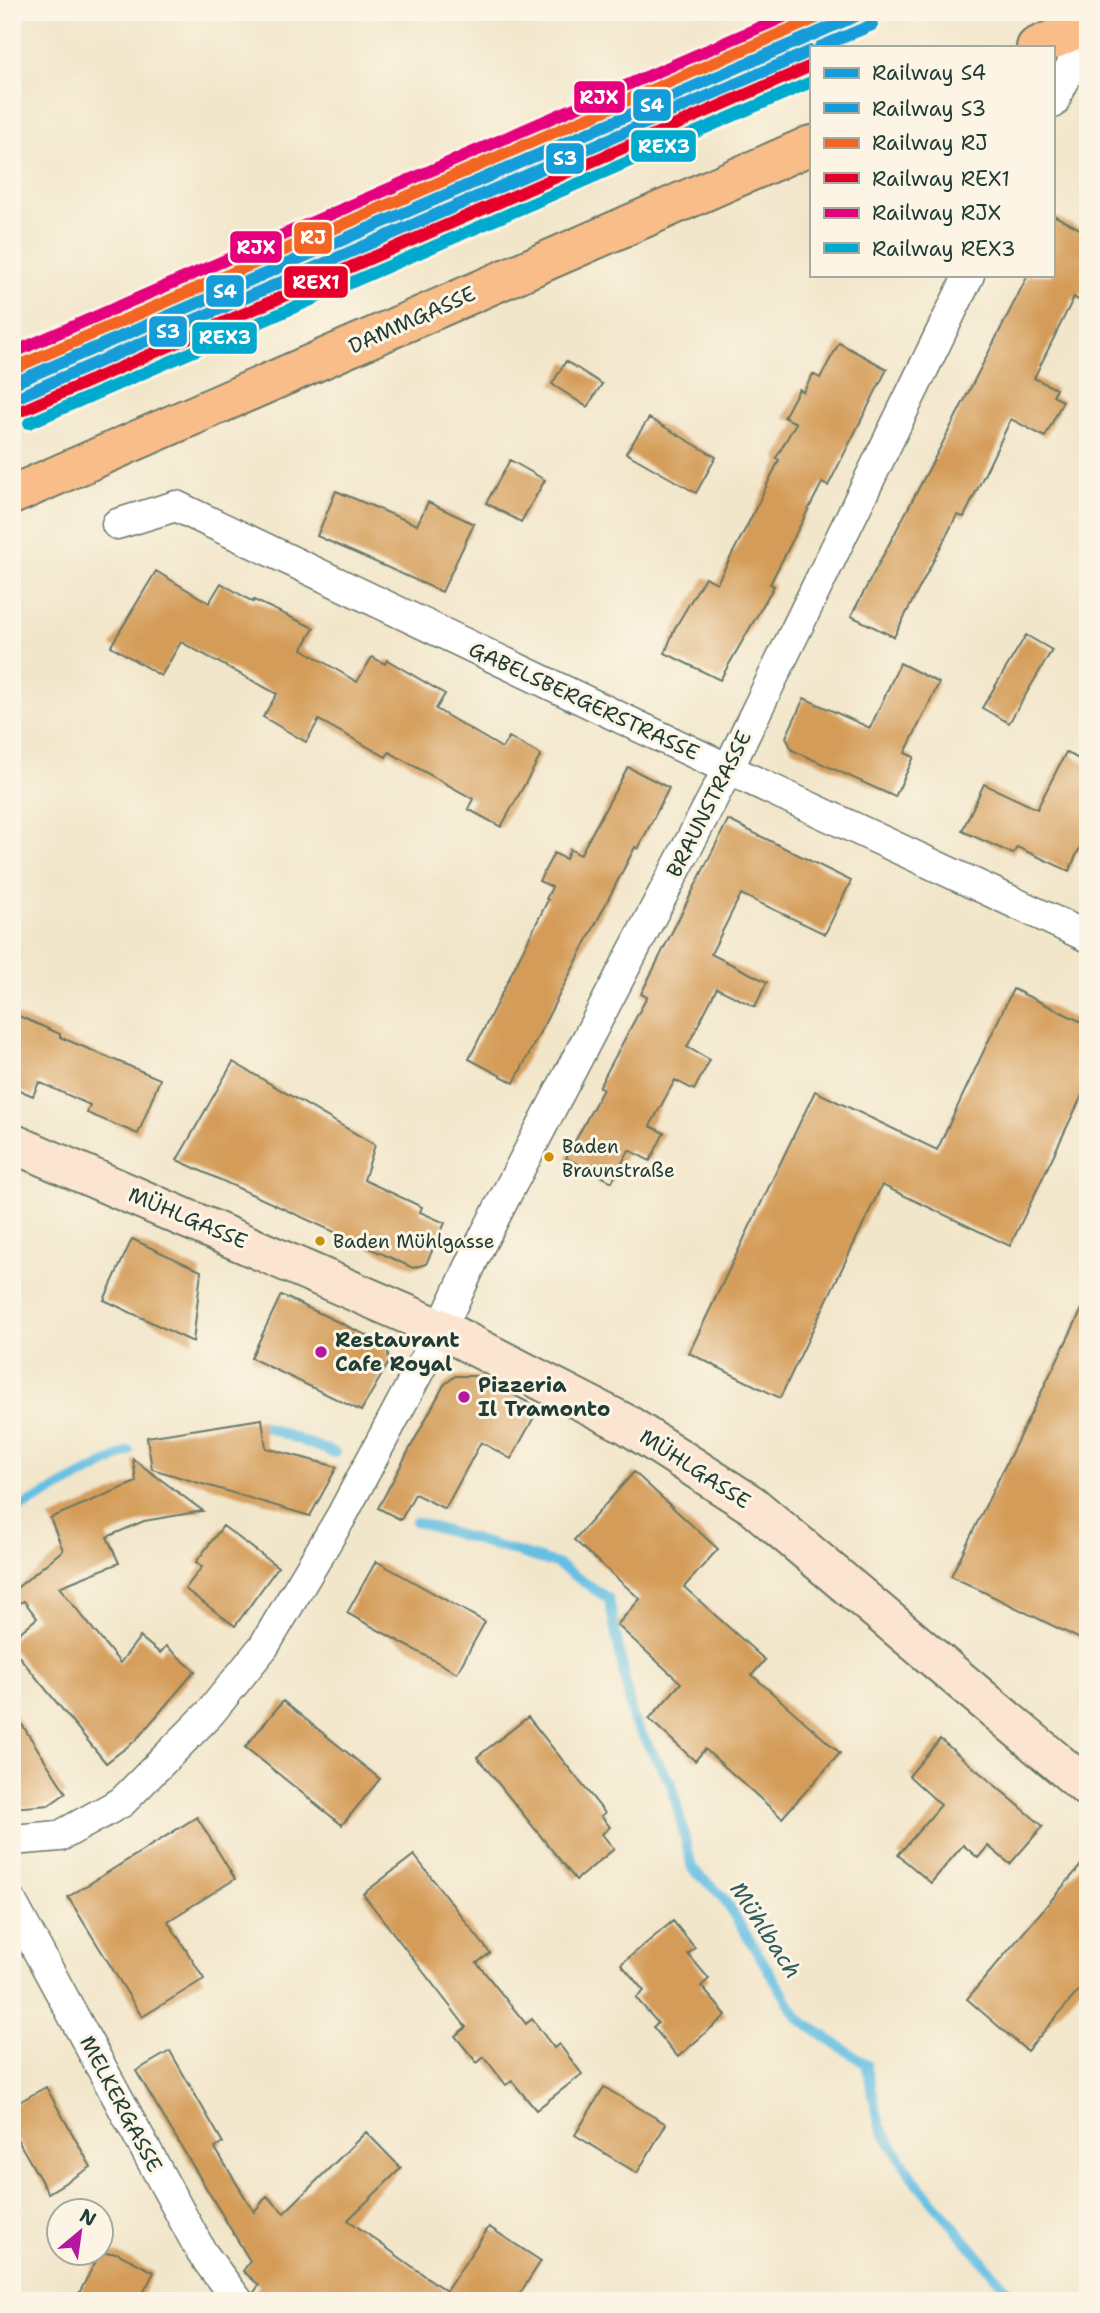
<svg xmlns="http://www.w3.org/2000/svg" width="1100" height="2313" viewBox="0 0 1100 2313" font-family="'Shantell Sans',sans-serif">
  <rect width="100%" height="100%" fill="#fcf5e5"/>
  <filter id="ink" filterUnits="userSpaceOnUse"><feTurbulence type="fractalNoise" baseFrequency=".0143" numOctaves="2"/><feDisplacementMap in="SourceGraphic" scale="14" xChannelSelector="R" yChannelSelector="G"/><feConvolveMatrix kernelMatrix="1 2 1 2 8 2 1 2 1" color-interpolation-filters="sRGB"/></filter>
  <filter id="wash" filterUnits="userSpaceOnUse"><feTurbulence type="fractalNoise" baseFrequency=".00686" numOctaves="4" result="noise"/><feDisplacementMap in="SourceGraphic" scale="28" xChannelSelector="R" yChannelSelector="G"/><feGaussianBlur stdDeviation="1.57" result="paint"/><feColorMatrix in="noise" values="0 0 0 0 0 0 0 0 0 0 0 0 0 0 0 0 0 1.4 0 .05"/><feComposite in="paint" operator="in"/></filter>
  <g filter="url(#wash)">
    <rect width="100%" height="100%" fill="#f2e6ca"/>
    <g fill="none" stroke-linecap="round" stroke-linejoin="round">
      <path stroke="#65bfe3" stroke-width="10" d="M263,1426L335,1453
        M12,1512L129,1451
        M416,1522L557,1564L609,1599L633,1720L672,1785L692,1868L722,1896L799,2019L866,2064L880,2126L913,2178L1011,2295L1021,2301"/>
    </g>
    <g id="blocks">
      <path fill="#d49c58" d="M1053,215L1088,233V282L1078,300L1074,297L1034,378L1056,389L1053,396L1063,401L1045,437L1011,419L964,517L957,515L894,637L851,616L941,446L1028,275H1053Z
        M839,343L887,369L828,486L822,483L770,584L774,586L720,680L665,653L675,628L705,577L717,583L749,522L779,460L776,458L796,423L784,417L799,389L803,392L813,374L820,378Z
        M566,361L602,384L587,407L552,384Z
        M649,418L716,457L696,493L626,453Z
        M510,460L545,480L521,522L486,503Z
        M336,491L417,525L428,502L474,524L442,592L317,536Z
        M156,571L209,603L221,583L253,602L254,600L314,628L302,649L357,682L372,657L385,664L387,660L445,694L436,709L502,748L509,737L541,755L501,827L468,809L473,799L389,752L386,757L319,720L306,742L263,717L277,694L181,642L161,676L111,646Z
        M1026,635L1052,650L1009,723L982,708Z
        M900,663L939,683L905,753L914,757L895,797L792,750L786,737L804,698L870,728Z
        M1066,752L1088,764V830L1069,871L1017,847L1013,854L962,831L984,784L1037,809Z
        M628,767L669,788L638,849L635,847L514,1083L469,1059L548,900L546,899L552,887L539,881L554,853L566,859L570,849L580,855Z
        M728,820L851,881L825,934L741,894L711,954L767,982L755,1007L717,988L687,1047L710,1060L694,1090L675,1080L650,1126L664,1133L650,1161L629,1150L612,1182L566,1158L603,1089L599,1087L647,997L641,994Z
        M1013,989L1088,1025V1083L1010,1246L882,1185L780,1398L689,1353L815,1091L937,1150Z
        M12,1013L60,1034V1037L160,1079L138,1134L87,1113L90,1105L39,1082L33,1096L12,1087Z
        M233,1062L375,1145L364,1180L422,1207L420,1212L445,1223L426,1264L413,1268L177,1160Z
        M132,1239L201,1271L193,1342L104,1300Z
        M281,1295L387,1345L389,1362L361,1411L251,1358Z
        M1088,1297V1643L951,1576Z
        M455,1376H477L539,1408L511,1459L481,1442L445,1509L415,1494L401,1520L378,1508L444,1385Z
        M262,1419L266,1448L337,1467L310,1516L152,1469L147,1437Z
        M133,1459L203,1511L144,1521L107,1537L119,1563L59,1587L120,1663L140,1637L160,1653L166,1646L195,1671L136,1740L106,1763L12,1648V1639L37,1618L24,1601L12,1606V1592L63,1550L50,1518L136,1482Z
        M634,1472L718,1549L684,1587L765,1660L752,1675L840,1753L782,1818L705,1749L695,1761L649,1719L681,1683L617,1625L640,1599L574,1540Z
        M223,1526L278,1567L235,1626L185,1589L202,1567L196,1562Z
        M376,1561L485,1622L457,1673L347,1613Z
        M283,1701L380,1779L342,1825L245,1747Z
        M12,1709L66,1793L49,1805L12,1808Z
        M528,1717L605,1813L601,1816L610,1827L602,1834L614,1849L576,1880L477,1757Z
        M940,1739L1043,1826L1010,1864L988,1846L978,1858L963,1845L931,1883L898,1855L941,1805L909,1776Z
        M197,1817L235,1879L168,1921L204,1979L142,2017L68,1897Z
        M414,1855L490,1953L477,1963L526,2024L532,2019L554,2048L559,2044L582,2074L536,2110L512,2081L506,2085L484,2057L477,2063L455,2036L466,2027L363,1894Z
        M1088,1857V1980L1027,2051L967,1999Z
        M673,1921L695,1948L688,1954L709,1979L701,1986L726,2015L678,2057L653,2027L658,2023L636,1998L644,1991L621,1964Z
        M170,2051L223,2143L215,2148L254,2212L267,2196L284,2213L366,2132L401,2168L348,2220L446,2291L489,2227L541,2261L515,2301H255L253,2294L259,2285L243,2271L250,2261L136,2071Z
        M46,2087L91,2167L48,2193L12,2130V2106Z
        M604,2087L666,2124L637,2173L575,2135Z
        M100,2253H117L154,2272L139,2301H75Z"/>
    </g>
  </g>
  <g filter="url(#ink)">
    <use href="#blocks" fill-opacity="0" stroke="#697868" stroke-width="2"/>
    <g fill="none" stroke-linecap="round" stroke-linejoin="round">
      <defs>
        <path id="street" d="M1053,103L1088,31
          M117,524L176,506L728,769L1088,937
          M12,1840L60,1836L122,1802L210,1713L264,1646L341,1517L441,1329L481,1243L728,769L969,275
          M12,1903L202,2253L238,2301"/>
        <path id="secondary" d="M12,1143L441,1329L628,1425L752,1505L1088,1788"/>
        <path id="primary" d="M1036,47L1088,24
          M12,495L811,145"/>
      </defs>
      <use href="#street" stroke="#697868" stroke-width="33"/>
      <use href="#secondary" stroke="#697868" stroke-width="42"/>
      <use href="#primary" stroke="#697868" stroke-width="42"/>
      <use href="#street" stroke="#fff" stroke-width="30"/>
      <use href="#secondary" stroke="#fce5d0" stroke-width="38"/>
      <use href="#primary" stroke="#f8bd89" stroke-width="38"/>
      <defs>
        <path id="rail-1" d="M12,384L865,12"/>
        <path id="rail-2" d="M820,47L872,25
          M18,397L811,51"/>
        <path id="rail-3" d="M12,369L830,12"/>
        <path id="rail-4" d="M23,410L811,66"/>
        <path id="rail-5" d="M12,353L795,12"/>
        <path id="rail-6" d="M29,423L811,82"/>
      </defs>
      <use href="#rail-1" stroke="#fcf5e5" stroke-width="18"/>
      <use href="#rail-2" stroke="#fcf5e5" stroke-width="18"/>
      <use href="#rail-3" stroke="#fcf5e5" stroke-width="18"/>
      <use href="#rail-4" stroke="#fcf5e5" stroke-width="18"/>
      <use href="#rail-5" stroke="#fcf5e5" stroke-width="18"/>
      <use href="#rail-6" stroke="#fcf5e5" stroke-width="18"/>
      <use href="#rail-1" stroke="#159dd9" stroke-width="12"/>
      <use href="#rail-2" stroke="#159dd9" stroke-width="12"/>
      <use href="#rail-3" stroke="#f26522" stroke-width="12"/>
      <use href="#rail-4" stroke="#e4002b" stroke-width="12"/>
      <use href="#rail-5" stroke="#e5007d" stroke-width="12"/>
      <use href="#rail-6" stroke="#00a9ce" stroke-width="12"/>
    </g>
  </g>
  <g fill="#cc910a" stroke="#fcf5e5" stroke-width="2.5">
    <circle cx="549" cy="1157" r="6"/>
    <circle cx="320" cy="1241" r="6"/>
  </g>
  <g fill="#b5179e" stroke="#fcf5e5" stroke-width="2.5">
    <circle cx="321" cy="1352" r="7"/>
    <circle cx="464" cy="1397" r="7"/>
  </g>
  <g text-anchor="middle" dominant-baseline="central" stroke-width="6" stroke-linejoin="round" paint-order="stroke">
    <g font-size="19" fill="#1f3d34" stroke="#fcf5e5" text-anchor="start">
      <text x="562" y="1146">Baden<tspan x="562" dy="24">Braunstraße</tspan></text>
      <text x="333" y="1241">Baden Mühlgasse</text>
    </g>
    <g font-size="21" fill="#1f3d34" stroke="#fcf5e5">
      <text transform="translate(412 320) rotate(-24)">DAMMGASSE</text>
      <text transform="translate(584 701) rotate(25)">GABELSBERGERSTRASSE</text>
      <text transform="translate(709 804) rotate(-63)">BRAUNSTRASSE</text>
      <text transform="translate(188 1218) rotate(23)">MÜHLGASSE</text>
      <text transform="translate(695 1469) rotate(33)">MÜHLGASSE</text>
      <text transform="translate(121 2104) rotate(62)">MELKERGASSE</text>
    </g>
    <g font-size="21" font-weight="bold" fill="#1f3d34" stroke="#fcf5e5" text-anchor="start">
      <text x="335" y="1340">Restaurant<tspan x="335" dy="24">Cafe Royal</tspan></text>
      <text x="478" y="1385">Pizzeria<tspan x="478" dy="24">Il Tramonto</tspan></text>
    </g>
    <g font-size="23" font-style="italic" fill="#305e60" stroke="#fcf5e5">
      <text transform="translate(766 1930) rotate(57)">Mühlbach</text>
    </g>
  </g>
  <g stroke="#fcf5e5" stroke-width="2.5">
    <rect x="573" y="80" width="53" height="34" rx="7" fill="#e5007d"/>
    <rect x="632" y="88" width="40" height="34" rx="7" fill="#159dd9"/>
    <rect x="630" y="129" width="67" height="34" rx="7" fill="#00a9ce"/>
    <rect x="545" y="142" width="40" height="33" rx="7" fill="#159dd9"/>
    <rect x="293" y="221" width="40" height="34" rx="7" fill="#f26522"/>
    <rect x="229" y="230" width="54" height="34" rx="7" fill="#e5007d"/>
    <rect x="283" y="265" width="66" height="34" rx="7" fill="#e4002b"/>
    <rect x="205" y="274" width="40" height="34" rx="7" fill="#159dd9"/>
    <rect x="148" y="315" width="40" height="33" rx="7" fill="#159dd9"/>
    <rect x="191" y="321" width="67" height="34" rx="7" fill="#00a9ce"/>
  </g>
  <g font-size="19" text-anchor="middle" font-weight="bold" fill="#fff">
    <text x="599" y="104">RJX</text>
    <text x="652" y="112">S4</text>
    <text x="664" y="153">REX3</text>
    <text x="565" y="165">S3</text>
    <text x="313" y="244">RJ</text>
    <text x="256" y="254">RJX</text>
    <text x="316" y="289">REX1</text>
    <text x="225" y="298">S4</text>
    <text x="168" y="338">S3</text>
    <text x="225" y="344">REX3</text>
  </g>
  <rect width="1100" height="2313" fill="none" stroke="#fcf5e5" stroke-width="42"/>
  <rect x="810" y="46" width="245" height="231" fill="#fcf5e5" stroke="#a4ab9e" stroke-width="2"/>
  <rect x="824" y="68" width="35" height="10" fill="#159dd9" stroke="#a4ab9e" stroke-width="2"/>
  <text x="872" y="80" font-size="21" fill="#1f3d34">Railway S4</text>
  <rect x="824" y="103" width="35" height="10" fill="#159dd9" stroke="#a4ab9e" stroke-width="2"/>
  <text x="872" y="116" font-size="21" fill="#1f3d34">Railway S3</text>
  <rect x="824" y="138" width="35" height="10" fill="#f26522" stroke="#a4ab9e" stroke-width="2"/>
  <text x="872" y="150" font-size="21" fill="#1f3d34">Railway RJ</text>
  <rect x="824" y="173" width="35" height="10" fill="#e4002b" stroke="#a4ab9e" stroke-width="2"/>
  <text x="872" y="186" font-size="21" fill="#1f3d34">Railway REX1</text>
  <rect x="824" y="208" width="35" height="10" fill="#e5007d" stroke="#a4ab9e" stroke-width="2"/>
  <text x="872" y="220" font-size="21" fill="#1f3d34">Railway RJX</text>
  <rect x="824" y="243" width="35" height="10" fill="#00a9ce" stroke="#a4ab9e" stroke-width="2"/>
  <text x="872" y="256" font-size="21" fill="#1f3d34">Railway REX3</text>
  <g transform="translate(80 2232) rotate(29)"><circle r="33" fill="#fcf5e5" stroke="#a4ab9e" stroke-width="2"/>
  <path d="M0-5L12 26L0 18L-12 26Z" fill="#b5179e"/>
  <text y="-10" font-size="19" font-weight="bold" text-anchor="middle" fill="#1f3d34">N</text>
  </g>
</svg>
